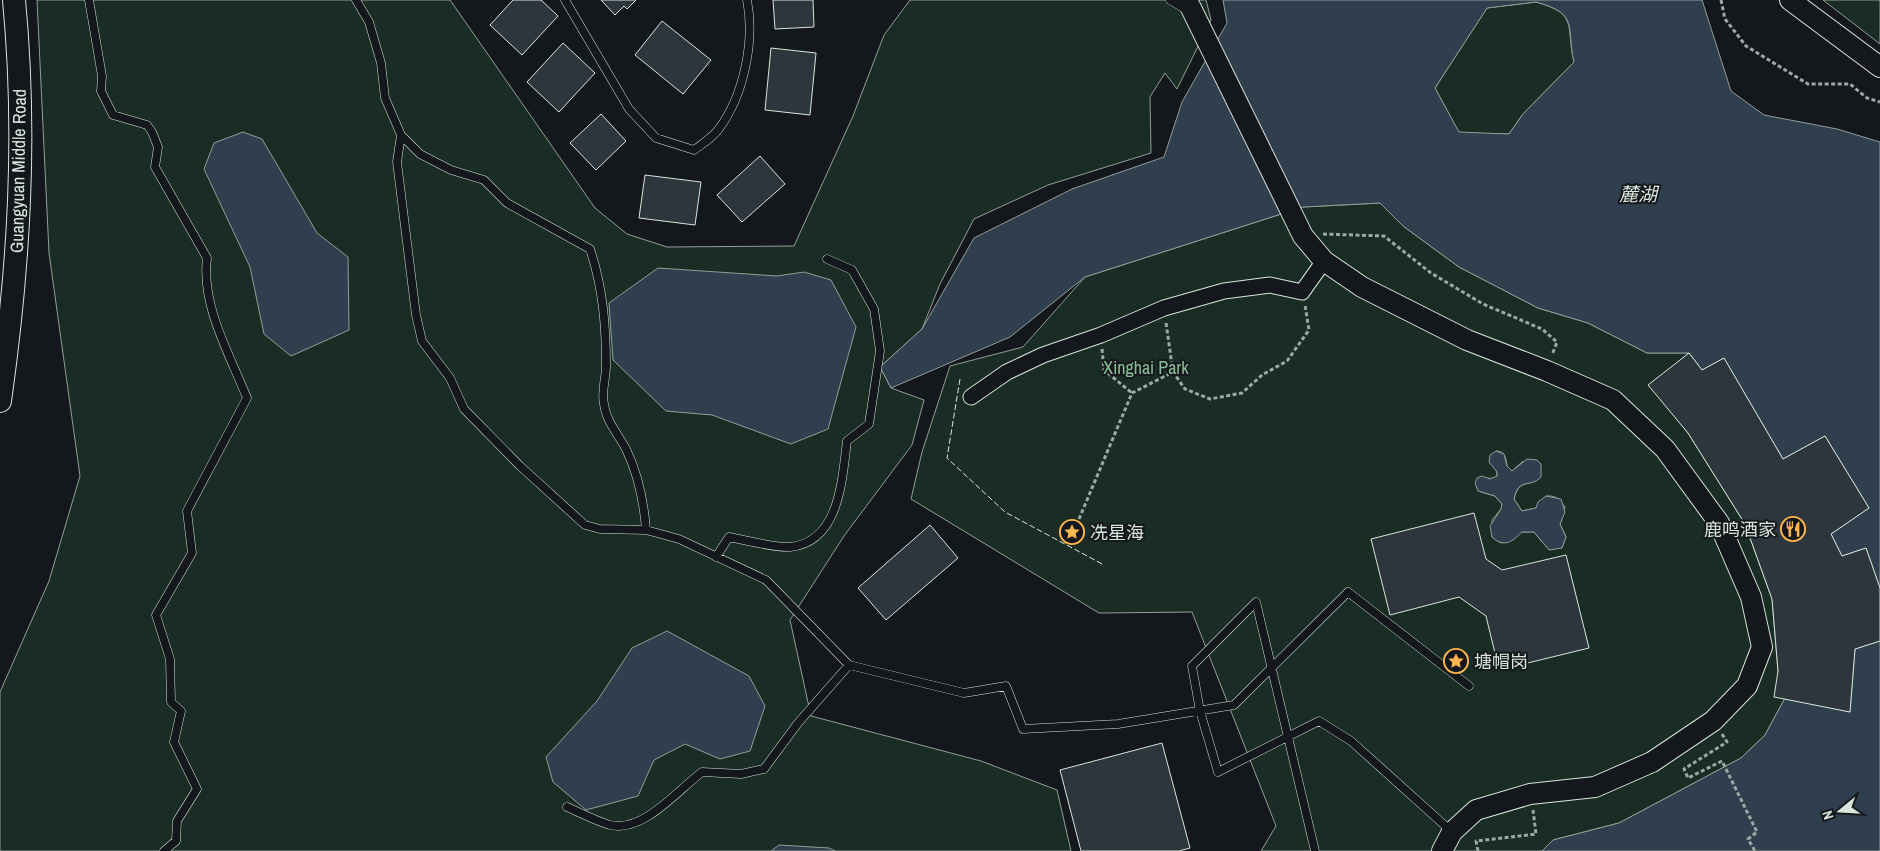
<svg xmlns="http://www.w3.org/2000/svg" width="1880" height="851" viewBox="0 0 1880 851" font-family="'Archivo Narrow','Noto Sans SC',sans-serif">
  <rect width="100%" height="100%" fill="#14181c"/>
  <path fill="#1a2d24" stroke="#939e99" fill-rule="evenodd" d="M37,0H450L595,208L627,234L667,247L794,246L853,116L884,35L910,0H1206L1211,20L1177,89L1165,73L1150,97L1151,153L1048,185L974,219L940,284L922,329L880,367L891,388L924,400L912,445L844,536L790,620L811,716L981,761L1057,790L1071,851H0V692L49,581L80,476L49,253Z
    M1823,0H1880V44Z
    M1536,2C1580,14 1565,27 1574,62L1523,114L1509,134L1459,133L1435,88L1487,8Z
    M1380,203L1403,226L1459,267L1538,308L1588,323L1647,353H1689L1649,385L1688,433L1745,524L1772,599L1778,671L1785,698L1765,735L1741,758L1619,823L1553,840L1542,851H1261L1276,826L1192,612L1099,613L911,499L922,452L950,366L1023,347L1085,277L1303,207ZM1496,451C1505,451 1506,458 1507,466L1512,471L1523,461L1534,482C1522,484 1517,486 1514,499L1522,511L1536,508L1546,496C1557,495 1559,500 1565,507L1560,524L1566,537L1562,548L1543,543L1534,532H1522L1501,543L1492,537V520L1501,509L1502,504L1495,496L1481,492L1488,478L1494,479L1497,476Z"/>
  <path fill="#2f3f4d" stroke="#939e99" fill-rule="evenodd" d="M1223,0H1702L1731,91L1764,115L1837,129L1880,142V588L1866,548L1842,556L1831,534L1869,508L1825,436L1783,459L1724,358L1702,370L1689,353H1647L1588,323L1538,308L1459,267L1403,226L1380,203L1303,207L1085,277L1010,337L891,388L880,367L922,329L974,238L1072,189L1164,157L1182,102L1227,23ZM1536,2C1580,14 1566,27 1574,62L1523,114L1509,134L1459,132L1435,88L1487,8Z
    M243,132L262,139L317,233L348,257L349,330L291,356L264,334L250,267L204,169L214,143Z
    M658,268L777,276L804,272L831,280L856,327L828,429L791,444L712,415L666,411L613,360L609,303Z
    M1496,451L1504,454L1507,466L1512,471L1527,459L1537,460L1541,464V477C1530,489 1519,476 1514,499L1522,511L1536,508L1538,502L1546,496L1561,499L1565,512L1560,524L1566,537L1562,548L1549,550L1534,532H1522C1512,542 1504,548 1492,537L1490,526L1501,509L1502,504L1495,496L1478,491L1475,483L1477,478L1482,476L1490,479L1497,476V472L1489,462L1490,455Z
    M667,631L749,676L765,706L750,751L720,759L685,744L654,760L638,796L586,810L553,782L546,757L597,701L632,648Z
    M1880,641V851H1542L1553,840L1619,823L1741,758L1765,735L1785,698L1850,712L1855,649Z
    M779,845L829,848L835,851H771Z"/>
  <path fill="#2c363c" stroke="#d8e6dc" d="M513,0H541L558,16L522,55L490,25Z
    M601,0H636L627,9L624,6L615,15Z
    M773,0H813L814,27L775,29Z
    M662,21L711,60L683,94L635,55Z
    M563,43L595,73L559,112L527,82Z
    M771,48L816,53L810,115L765,110Z
    M601,114L626,141L596,170L570,143Z
    M760,156L785,184L742,222L717,195Z
    M645,175L701,182L695,225L639,218Z
    M1689,353L1702,370L1724,358L1783,459L1825,436L1869,508L1831,534L1842,556L1866,548L1880,588V641L1855,649L1850,712L1774,697L1778,671L1772,599L1745,524L1688,433L1648,385Z
    M1474,513L1486,559L1502,570L1566,555L1589,648L1499,670L1486,616L1459,597L1390,615L1371,539Z
    M930,525L958,558L886,620L858,588Z
    M1162,743L1190,848L1179,851H1081L1060,770Z"/>
  <g fill="none" stroke-linecap="round" stroke-linejoin="round">
    <defs>
      <path id="lane" d="M89,0L102,76L101,91L113,115L147,125L152,132L158,147L155,167L207,258C201,306 230,355 247,398L187,511L192,553L156,615L170,659L171,702L181,711L174,742L197,789L177,821L176,841L164,851
        M356,0L369,22L381,63L385,98L401,135L397,162L416,315L422,341L450,378L464,409L520,466L585,525L600,529L646,530L679,539L766,580L849,665
        M565,0L629,109L656,138L694,150C702,144 712,138 718,130C744,96 755,41 747,0
        M1170,0L1185,9
        M401,135L420,154L451,170L484,180L507,203L590,249C603,288 606,326 606,366C606,378 601,392 604,404C606,421 618,434 626,449C638,474 644,503 646,530
        M716,557L729,537C745,540 775,548 790,547C840,542 842,479 847,441L869,424L880,351L874,309L852,270L827,259
        M567,807C581,813 596,821 610,825C643,833 677,791 702,772L741,774L764,769L798,723L849,665L964,693L1006,686L1023,729L1118,724L1234,705L1348,592L1469,686
        M1315,851C1295,768 1275,685 1256,602L1192,666L1200,711L1218,772L1319,721L1351,741L1451,831"/>
      <path id="street" d="M971,397L1007,372L1043,355L1101,335L1164,308L1224,291L1270,285L1302,292L1324,261"/>
      <path id="secondary" d="M1187,0L1303,236L1324,261L1362,287L1467,340L1547,371L1613,400L1665,449L1719,523L1751,597L1762,647L1747,686L1713,721L1652,762L1595,787L1530,794L1476,810L1452,832L1442,851
        M1790,0L1880,67"/>
      <path id="primary" d="M0,401C19,266 27,136 14,0"/>
    </defs>
    <use href="#lane" stroke="#d8e6dc" stroke-width="9"/>
    <use href="#street" stroke="#d8e6dc" stroke-width="17"/>
    <use href="#secondary" stroke="#d8e6dc" stroke-width="22"/>
    <use href="#primary" stroke="#d8e6dc" stroke-width="24"/>
    <path stroke="#9da8a2" stroke-width="3" stroke-dasharray="4 2.5" stroke-linecap="butt" d="M1721,0L1725,19L1746,46L1808,84H1850L1867,98L1880,102
      M1323,234L1384,236L1431,273L1483,304L1542,329L1557,342L1552,355
      M1166,323L1173,372
      M1102,349L1104,370L1132,393
      M1079,519L1132,393L1173,372L1185,389L1210,399L1242,393L1262,375L1287,361L1309,330L1305,305
      M1722,734L1727,742L1684,769L1688,778L1722,761L1757,832L1748,839L1755,851
      M1478,851L1476,841L1536,834L1533,810"/>
    <use href="#lane" stroke="#14181c" stroke-width="8"/>
    <use href="#street" stroke="#14181c" stroke-width="15"/>
    <use href="#secondary" stroke="#14181c" stroke-width="20"/>
    <use href="#primary" stroke="#14181c" stroke-width="22"/>
    <path stroke="#d8e6dc" stroke-width="1" stroke-dasharray="6 2.5" stroke-linecap="butt" d="M960,379L947,458L1005,512L1104,565"/>
  </g>
  <defs>
    <symbol id="restaurant-ring" viewBox="-11 -11 22 22"><circle r="9.5" fill="#14181c" stroke="#ffb74d" stroke-width="1.5"/><path d="M-5-6h1v4h1v-4h1v4h1v-4h1v5L-1.5 .5V6h-2V.5L-5-1ZM5-6V6H3V1.5H1.5Q1.5-4 5-6Z" fill="#ffb74d"/></symbol>
    <symbol id="sight-ring" viewBox="-11 -11 22 22"><circle r="9.5" fill="#14181c" stroke="#ffb74d" stroke-width="1.5"/><path d="M0-6L1.8-2.2L6-1.7L2.9 1.2L3.7 5.4L0 3.3L-3.7 5.4L-2.9 1.2L-6-1.7L-1.8-2.2Z" fill="#ffb74d"/></symbol>
  </defs>
  <g fill-rule="evenodd">
    <use href="#restaurant-ring" x="1779" y="515" width="28" height="28"/>
    <use href="#sight-ring" x="1058" y="518" width="28" height="28"/>
    <use href="#sight-ring" x="1442" y="647" width="28" height="28"/>
  </g>
  <g text-anchor="middle" dominant-baseline="central" stroke-width="4" stroke-linejoin="round" paint-order="stroke">
    <g font-size="18" fill="#d8e6dc" stroke="#14181c">
      <text transform="translate(18 171) rotate(-89)">Guangyuan Middle Road</text>
    </g>
    <g font-size="18" fill="#8ac095" stroke="#14181c">
      <text x="1146" y="367">Xinghai Park</text>
    </g>
    <g font-size="18" fill="#d8e6dc" stroke="#14181c" text-anchor="start">
      <text x="1776" y="529" text-anchor="end">鹿鸣酒家</text>
      <text x="1090" y="532">冼星海</text>
      <text x="1474" y="661">塘帽岗</text>
    </g>
    <g font-size="19" font-style="italic" fill="#d8e6dc" stroke="#14181c">
      <text x="1638" y="194">麓湖</text>
    </g>
  </g>
  <g transform="translate(1840 811) rotate(252)" stroke="#14181c" stroke-width="4" paint-order="stroke">
  <path d="M0-4L9 19L0 12L-9 19Z" fill="#d8e6dc"/>
  <text y="-8" font-size="14" font-weight="bold" text-anchor="middle" fill="#d8e6dc">N</text>
  </g>
</svg>
